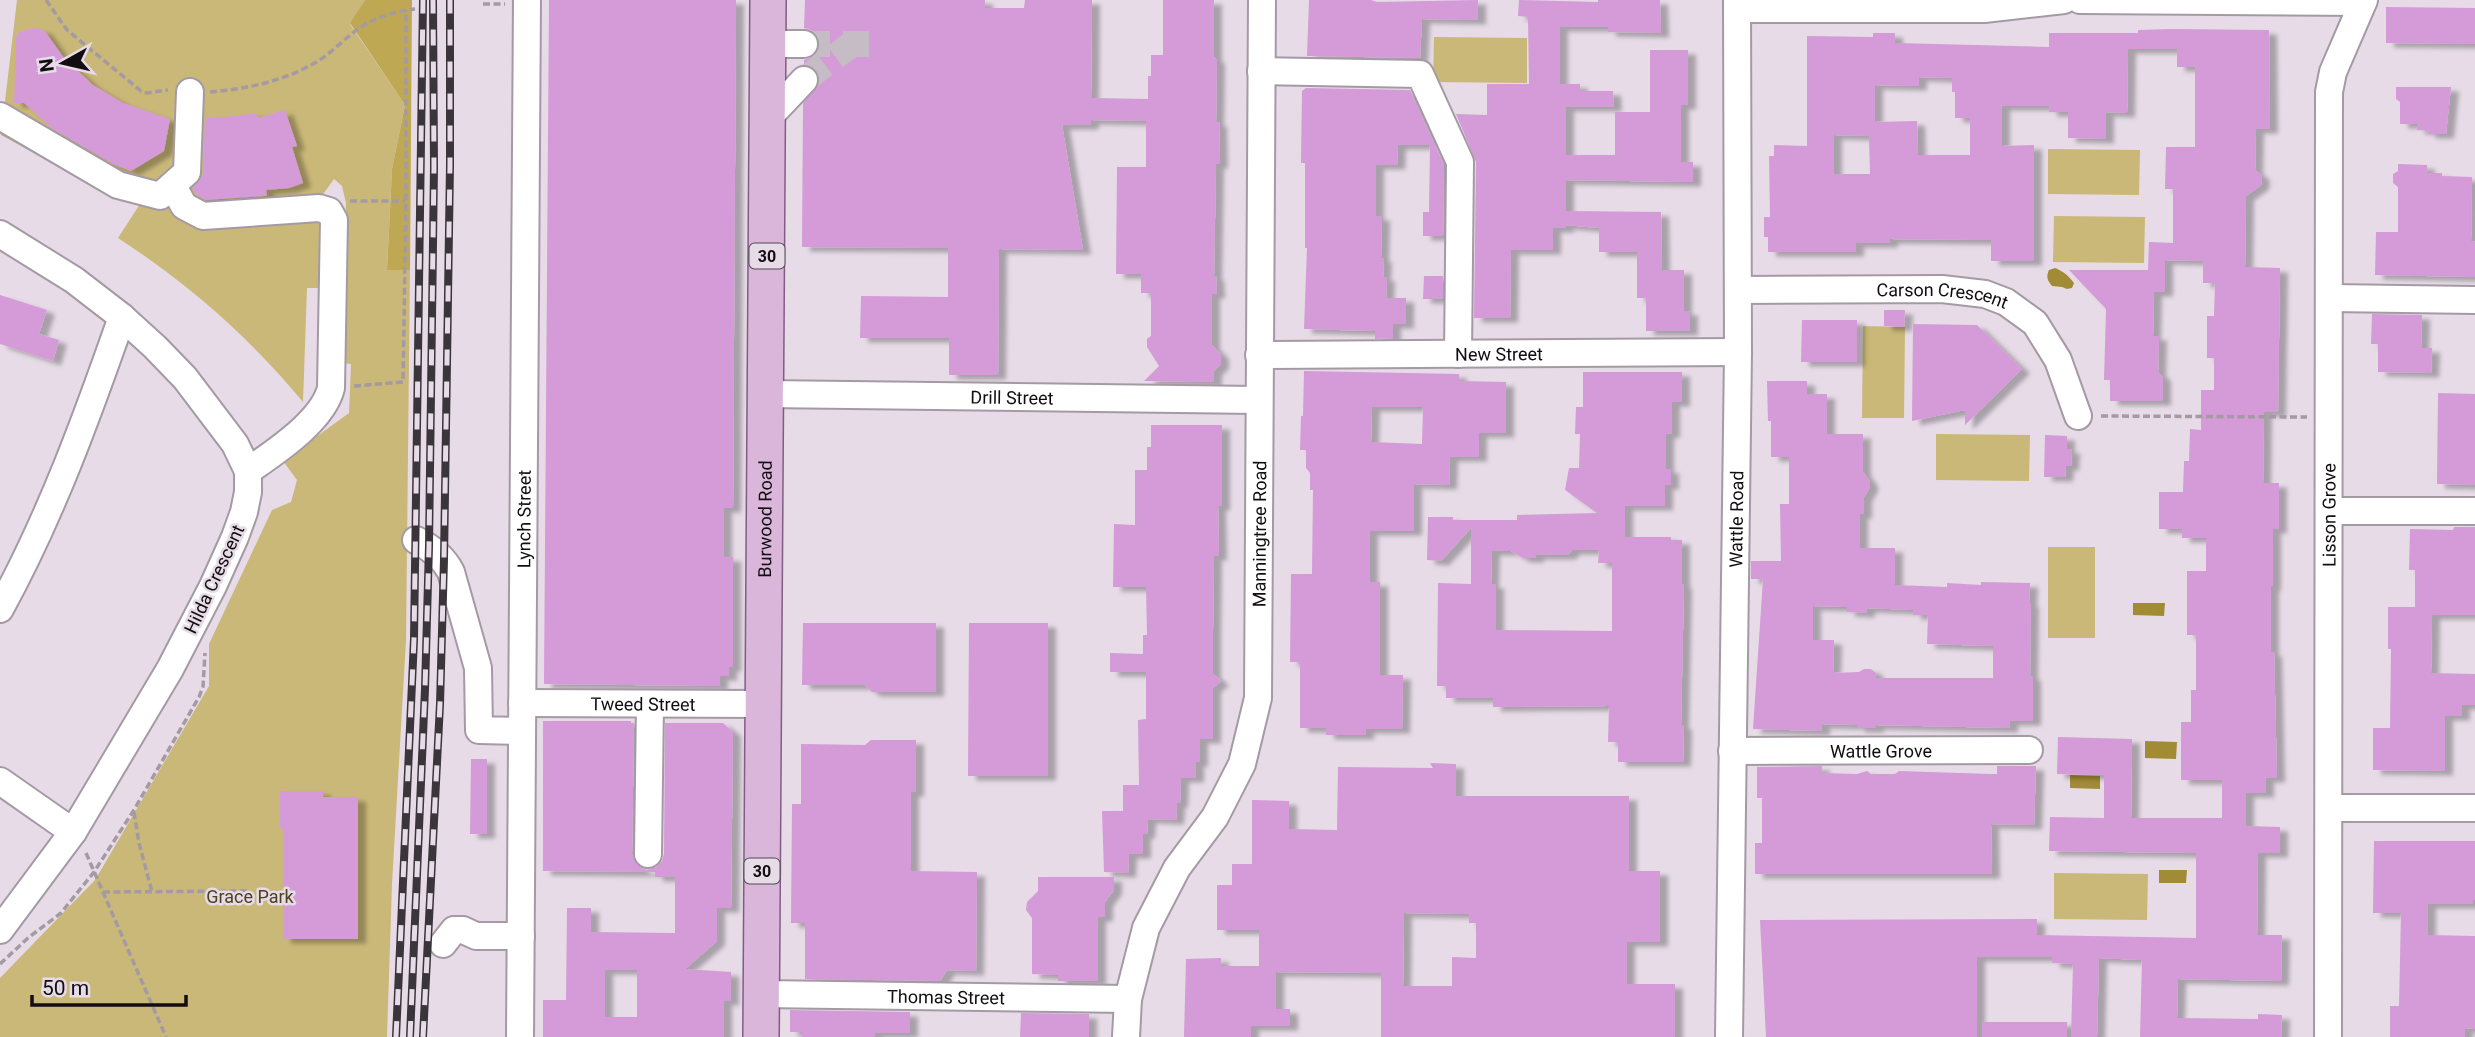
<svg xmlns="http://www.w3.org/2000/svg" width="2475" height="1037" viewBox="0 0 2475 1037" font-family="Roboto,sans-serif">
  <defs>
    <filter id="shadow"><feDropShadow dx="8" dy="4.5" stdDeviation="2" flood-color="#0004"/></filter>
  </defs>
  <rect width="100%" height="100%" fill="#e6dbe6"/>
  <path fill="#cab878" d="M17,0H365L350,24L405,105L392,169L387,269L410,270L406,640L392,884L387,1037H0V978L95,880L209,686V644L272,510L291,502L297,480L283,461L349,413L351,364L339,363L346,203L342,186L334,179L306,218H316L325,226L326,232L319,233L322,288H307L303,402C249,337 189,284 118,238L140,204L80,178L1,135Z
    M1434,37L1527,38V83L1433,82Z
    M2048,149L2140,150L2139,195L2048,194Z
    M2054,216L2145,217L2144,263L2053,262Z
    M1863,326L1905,327L1904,418H1862Z
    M1936,434L2030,435L2029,481L1936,480Z
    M2048,547H2095V638H2048Z
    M2054,873L2148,874L2147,920L2054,919Z"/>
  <path fill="#bfa854" d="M365,0H412L410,270H387L392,169L405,105L350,23Z"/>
  <path fill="#a28b35" d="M2055,268C2063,271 2069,276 2074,283L2072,288L2067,289L2062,287L2052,286C2047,280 2046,277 2049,270Z
    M2133,603H2165L2164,616L2133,615Z
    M2145,741L2177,742L2176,759L2145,758Z
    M2070,775L2100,776V789L2070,788Z
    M2159,870H2187L2186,883H2159Z"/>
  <path fill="#d59ad8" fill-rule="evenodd" filter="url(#shadow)" d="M549,0H736L733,508H724V557H733V667H729V676H720V686L544,684Z
    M805,0H985V8H1024L1025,0H1092L1091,98L1148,99V76H1151V55H1163V0H1214V57L1217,60L1216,122H1219L1220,164H1216L1214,276H1216L1217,294H1212V345L1221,355V364L1214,371V382L1144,381L1159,366L1147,347V339L1151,336V293H1141V274H1116L1117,167H1146V121L1091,120V125H1062L1083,250L999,249L998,375H949V338H860L861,296L948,297V248L802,247L803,103L819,83V75L815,69L804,65V60L812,57L818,51L820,45L817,36L811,30L804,28Z
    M1309,0H1371L1377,2L1478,0V20L1422,19L1420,58L1307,56Z
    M1519,0L1598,2V0H1660L1661,33L1608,32V27H1560V84H1580V91H1613L1614,107H1566V155H1615V112H1650V50H1688V105H1681V162H1693V182L1566,180V211L1661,212L1662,270H1684V311H1690V331H1646V298H1637V252H1599V228L1566,225V228H1553V250H1511L1510,318H1474L1476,162L1456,114L1487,115V84H1529L1528,17L1518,16Z
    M2386,7L2475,8V44L2386,43Z
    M33,28L44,30L64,58L93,85L123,103L170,119L164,151L131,171L113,164L53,129L24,103H14L16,37L19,32Z
    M2172,29L2269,30L2270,129H2256L2255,170L2262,176L2261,185L2246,196L2245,267L2280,268L2278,412H2264L2263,483H2279V529H2273V586H2271V652H2274L2277,778H2266V793H2246V826L2280,827V853H2258L2257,935H2282L2281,981L2178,979L2177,1018L2258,1019V1014L2282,1015L2281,1037H2140L2142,960L2099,958L2097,1037H2071L2073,964L2052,963V957H1977V1037H1766L1760,920L2037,919V935L2196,938V853L2049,851L2050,817L2104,818V775L2057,774L2058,737L2132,739L2131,818H2222V780H2181V722H2191V690H2196V635H2187V571H2206V538H2182V529H2159V492H2183L2184,461H2189L2190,429L2201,430V390H2214V358H2207V316H2214L2215,283H2203V261L2165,260V292H2154L2153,336H2159L2158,372L2163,377V401H2110V380H2104L2106,309L2069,270H2148L2149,242L2173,243V189H2165L2166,147H2195V67H2177V49H2128L2127,113L2106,112V139L2068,138V112H2049V106H2002V146L2034,145V261H1991V240L1890,239V243H1856V252H1768V237H1764V217H1770L1769,156H1774V145L1807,146V36L1873,37V33H1895V43L2049,47V33H2138V30ZM1919,77L1952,78V92H1955V118H1970V155H1918L1917,121L1875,122V85L1919,86ZM1834,135L1869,136L1870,174H1834Z
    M2396,87H2451L2446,134H2428L2427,130H2417V124H2400V102L2396,99Z
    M1306,88L1410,90L1444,165L1443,236H1423V212H1429L1430,145H1398L1397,165H1376V216H1382L1381,258H1384L1383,277H1387L1386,298H1406V324H1393V338L1375,339V331L1304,329L1307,248H1305V163H1301L1302,91Z
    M285,110L297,146L292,147L303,183L289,188L266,190L267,196H264L206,200L196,194L192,188L201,179L203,173L205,117H226L256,113L258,118Z
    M2398,164L2427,165V173H2442V176L2472,177L2471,241L2475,242V277L2375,275L2376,232H2398V187L2393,183V174L2398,171Z
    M1424,276H1443V299H1423Z
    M0,295L47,310L39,334L59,340L53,361L0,344Z
    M1884,310H1905L1904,327L1884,326Z
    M2372,314L2422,315L2421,348H2432L2431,373L2378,372V344H2371Z
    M1802,320H1857V362H1801Z
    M1913,324L1977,325L2022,369L1965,425V410L1912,421Z
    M1304,371L1459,374V381L1506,382V433H1479V457H1450L1449,485L1414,484V531H1370V582H1380V675H1403L1402,729H1366V735H1326V728H1300V662H1290L1291,574H1312L1313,490H1310V473L1306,468V450H1300L1301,416H1303ZM1372,407H1423L1422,444L1371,442Z
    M1583,372H1682V402H1672V433L1666,434V469H1671V485H1665V506H1625V537H1671V540H1682V584H1684L1681,725H1684L1683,762H1618V742H1608L1609,706L1493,707V698H1446V686H1437L1438,583L1471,584V528L1441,561L1427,560L1428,517H1453V520H1517V515L1597,513L1565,490L1569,468H1579L1580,434H1575L1576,407H1583ZM1572,550H1599L1598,563H1612V631L1496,630V584H1491L1492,551H1511L1523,558H1536V555H1568Z
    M1767,381H1807V394H1827V434H1863V472L1870,482V487L1864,497V514H1860V548H1895V585L1947,587V583L1981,585V582L2030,583L2029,603H2031L2030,676H2033V721H2010V728L1876,725V728H1857V725L1822,724V731L1753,729L1763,579H1751V561H1781L1780,504H1789V457H1771V421H1768ZM1813,606L1847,607V612L1867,613V608L1913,610V615H1928L1927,644L1993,646V678H1876V673L1871,669H1864L1859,672L1833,673L1834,640H1813Z
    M2438,393L2475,394V485L2437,484Z
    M1151,425H1222V506H1218L1219,556H1214L1213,629V674L1221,681L1213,688V739H1200V762H1196V778H1181L1180,803H1177L1176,820L1148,819L1147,834H1143V854H1129L1128,873L1104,872L1102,811H1123V785H1139L1138,720L1146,719V672H1110V653L1143,654V635H1147L1146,587H1113L1114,524L1135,525V470H1147V447H1151Z
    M2045,435L2067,436V449H2072L2071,466H2066L2065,477H2044Z
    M2454,527H2475V615H2432L2431,673L2475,674V705H2462V716H2445V771L2373,770V728H2390L2391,649H2388V607H2415V570H2409L2410,529L2453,530Z
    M803,623H936V692H872L865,685H802Z
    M969,623H1048V776H968Z
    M543,721H631V723H634L632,854L635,862L641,868L647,870L656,867L662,861L664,854L665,723H723L733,732L731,908H717V941L685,969L731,972V1001H724V1037H543V1000H566L567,908H591V932L675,933V877H655V872L543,871ZM605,970H637V1017H605Z
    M871,740H916V792H911V871L977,872L976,971L947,970L940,981L805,979V923H791L792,804H801V744L865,745Z
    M471,759H487V834H470Z
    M1430,763L1456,764V796H1629V871H1660V942H1627V984H1675V1037H1381V973L1276,972V1009H1290V1026H1251V1037H1184L1186,959L1221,958V966H1259V930H1217V885H1232V864H1252V800L1289,801V829L1337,830L1338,767L1433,768ZM1404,913L1469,914V923H1476V958L1452,957V986H1403Z
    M1822,766V773L1857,774L1867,771L1871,774H1895L1899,771L1990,774H1997V766H2036L2034,825L1991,824L1992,874H1755V843H1762V798H1757V767Z
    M280,791H323V797H358V939H283V829H280Z
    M2374,841H2475V900H2473V904H2428V935L2475,936V1029L2465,1028V1037H2390V1006H2399L2401,913H2373Z
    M1038,877H1114V890L1105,902V917H1098V981H1058V975L1032,974V918L1026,910L1027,902L1038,891Z
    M790,1010L910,1012V1033H875V1037H802V1032H790Z
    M1021,1013L1089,1014V1037H1020Z
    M1982,1022H2067V1037H1982Z"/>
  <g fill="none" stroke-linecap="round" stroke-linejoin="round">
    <path stroke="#c6bcc6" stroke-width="26" stroke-dasharray="26 13" stroke-linecap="butt" d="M804,44H881
      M804,80L852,44"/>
    <defs>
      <g id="minor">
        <path d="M2080,0L2363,2"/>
        <path d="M1737,9H1984L2064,0"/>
        <path d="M768,44H804"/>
        <path d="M1261,71L1420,74L1460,162L1458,354"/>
        <path d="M0,116L118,185L160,196L187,172L190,92"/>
        <path d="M768,118L804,80"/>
        <path d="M173,186L184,206L203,216L319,208L329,211L334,220L331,388C323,421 275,452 248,471"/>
        <path d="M0,234L74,280L122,317L155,347L185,378L235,444L248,471V492L244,512L235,537L213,586L170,669L73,832L0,930"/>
        <path id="s1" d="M1738,290L1942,289L1985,294L2006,302L2035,323L2058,360L2078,416"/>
        <path d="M2330,298L2475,300"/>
        <path id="s2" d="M1259,355L1738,352"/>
        <path id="s3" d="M765,394L1258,400"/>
        <path d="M2329,511H2475"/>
        <path d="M416,540C432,548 443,557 451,572L478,668L479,730L522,731"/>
        <path d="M0,609C51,516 87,417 122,317"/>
        <path id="s4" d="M522,703L763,704"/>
        <path id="s5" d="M1732,751L2029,750"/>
        <path d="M0,781L73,832"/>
        <path d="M2329,808H2475"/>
        <path d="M648,854L650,704"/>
        <path d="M443,944L454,930H463L476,936H521"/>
        <path id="s6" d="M762,994L1128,999"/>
        <path id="s7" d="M520,1037L527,0"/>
        <path id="s8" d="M1126,1037L1128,999L1146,928L1177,868L1215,817L1242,764L1258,698L1262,0"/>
        <path id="s9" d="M1729,1037L1738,352L1737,0"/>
        <path id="s10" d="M2328,1037L2329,92L2333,72L2364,0"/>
      </g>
      <g id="major">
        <path id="s11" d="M761,1037L768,0"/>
      </g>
    </defs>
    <use href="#minor" stroke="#a49aa4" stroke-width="30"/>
    <use href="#major" stroke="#825c84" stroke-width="38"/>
    <path stroke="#a39aa3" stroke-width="3.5" stroke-dasharray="7 3.5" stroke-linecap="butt" d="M46,0L67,30L141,91L147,93L168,90
      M483,4H505
      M210,92C245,89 280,82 311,65C327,57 340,43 354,32C372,18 392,12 415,9
      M350,201H405
      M354,386L403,382L406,201V10
      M2101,416L2307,417
      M134,812L139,843L152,892
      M86,853L166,1037
      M103,892L247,891
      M0,964L28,938L61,913L94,872L134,810L199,697L203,687L205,653"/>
    <use href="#minor" stroke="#fff" stroke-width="26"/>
    <use href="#major" stroke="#d9b6da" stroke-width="35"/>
    <defs>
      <path id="rail" d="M396,1037L414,639L423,0
        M410,1037L425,689L429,546L434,167L433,0
        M423,1037L440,704L444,559L450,165V0"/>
    </defs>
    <use href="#rail" stroke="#3a353a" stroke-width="8"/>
    <use href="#rail" stroke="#e6dbe6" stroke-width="5" stroke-dasharray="16" stroke-linecap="butt"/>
  </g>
  <g text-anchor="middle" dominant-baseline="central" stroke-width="5" stroke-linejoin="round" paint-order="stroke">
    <g fill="#e6dbe6" stroke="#514b51" stroke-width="2">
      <rect x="749.5" y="243.5" width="35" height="25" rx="5"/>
      <rect x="744.5" y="858.5" width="35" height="25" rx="5"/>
    </g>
    <g font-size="16" font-weight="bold" fill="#110d11">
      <text x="767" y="256">30</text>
      <text x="762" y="871">30</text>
    </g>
    <g font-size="18" fill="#110d11" stroke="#e6dbe6">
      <text stroke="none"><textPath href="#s1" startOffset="205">Carson Crescent</textPath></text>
      <text stroke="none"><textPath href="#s2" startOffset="240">New Street</textPath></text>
      <text stroke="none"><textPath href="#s3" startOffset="247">Drill Street</textPath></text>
      <text stroke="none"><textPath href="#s10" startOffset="522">Lisson Grove</textPath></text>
      <text stroke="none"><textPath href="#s7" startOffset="518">Lynch Street</textPath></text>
      <text stroke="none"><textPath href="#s11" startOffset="518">Burwood Road</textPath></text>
      <text stroke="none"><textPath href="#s9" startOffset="518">Wattle Road</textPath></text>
      <text stroke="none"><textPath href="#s8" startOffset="534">Manningtree Road</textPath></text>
      <text transform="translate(214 579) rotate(-65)">Hilda Crescent</text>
      <text stroke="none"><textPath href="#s4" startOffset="121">Tweed Street</textPath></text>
      <text stroke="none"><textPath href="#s5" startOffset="149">Wattle Grove</textPath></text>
      <text stroke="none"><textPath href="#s6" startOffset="184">Thomas Street</textPath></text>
    </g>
    <g font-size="18" fill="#4c421d" stroke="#e6dbe6">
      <text x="250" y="896">Grace Park</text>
    </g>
  </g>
  <g transform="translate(63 63) rotate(262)" stroke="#e6dbe6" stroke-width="5" paint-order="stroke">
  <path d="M0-5L12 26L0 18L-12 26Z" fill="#110d11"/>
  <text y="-10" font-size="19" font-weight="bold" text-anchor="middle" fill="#110d11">N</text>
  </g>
  <path d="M32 995v10h154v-10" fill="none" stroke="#110d11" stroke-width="3.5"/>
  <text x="42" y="995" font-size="21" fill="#110d11" stroke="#e6dbe6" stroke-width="5" paint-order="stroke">50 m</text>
</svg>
